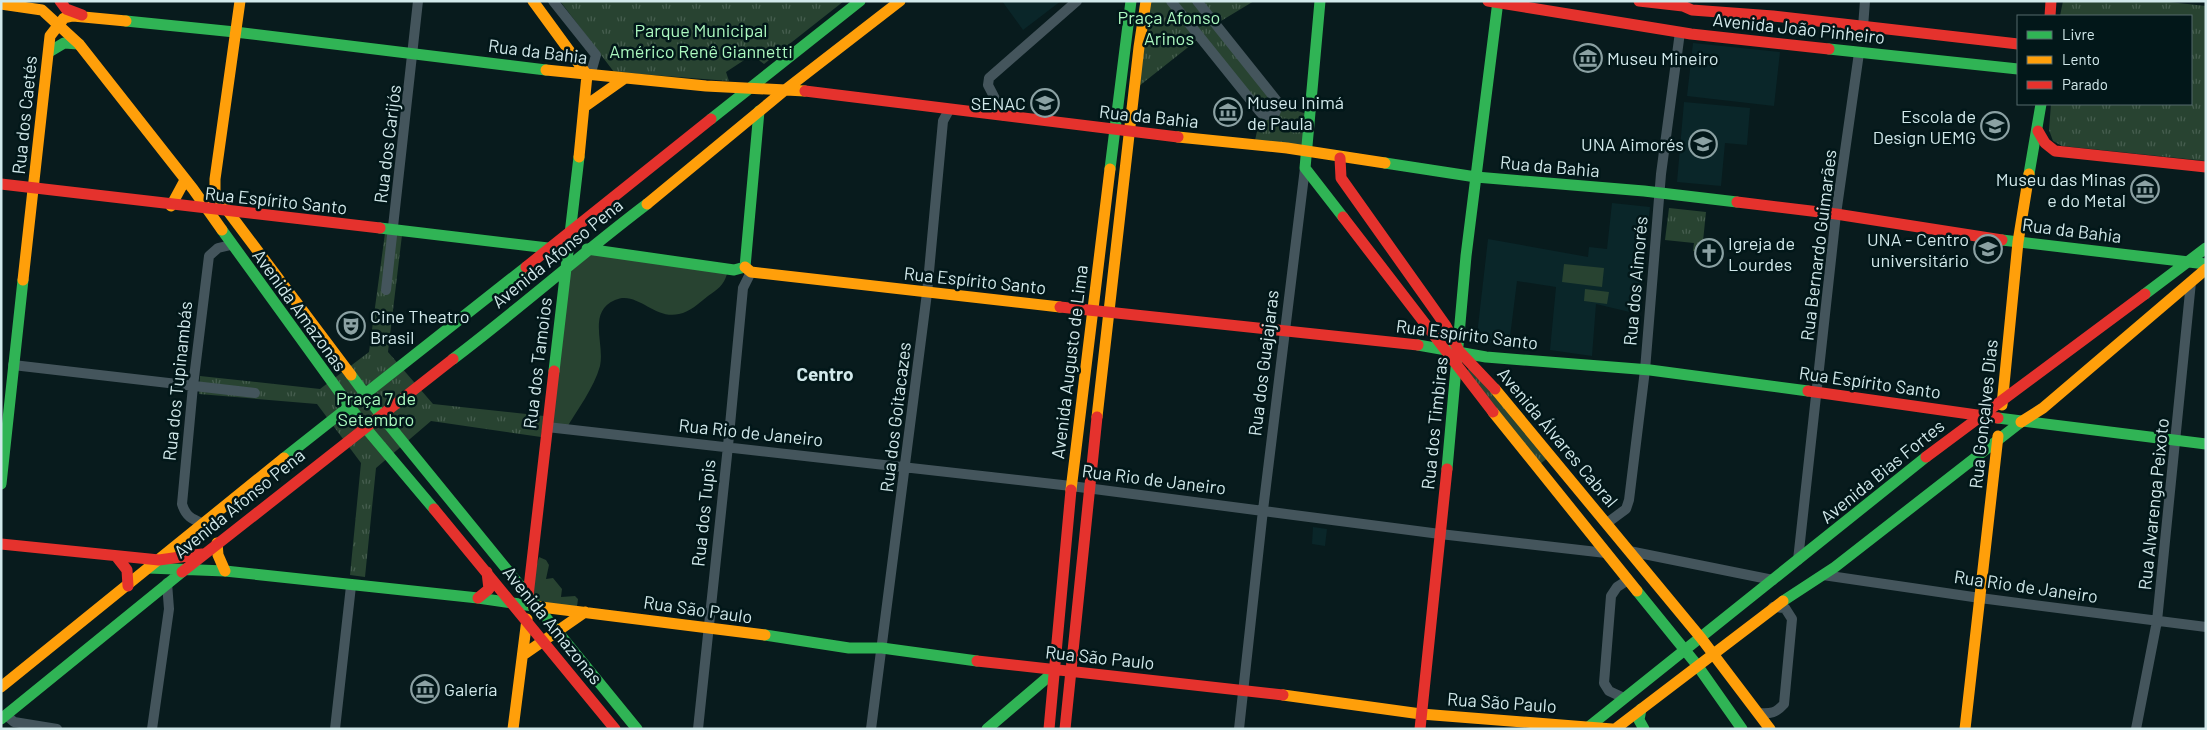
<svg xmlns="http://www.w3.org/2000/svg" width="2207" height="730" viewBox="0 0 2207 730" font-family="Barlow,sans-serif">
  <defs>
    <pattern id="park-tufts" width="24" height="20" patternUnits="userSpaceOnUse" patternTransform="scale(1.25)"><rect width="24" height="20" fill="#284331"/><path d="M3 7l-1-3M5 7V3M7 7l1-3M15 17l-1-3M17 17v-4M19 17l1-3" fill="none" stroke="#465e4f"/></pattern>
  </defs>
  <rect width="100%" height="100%" fill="#081b1d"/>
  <path fill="#0a2629" d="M1002,1H1061L1023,30Z
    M1693,43L1780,52L1774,106L1687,96Z
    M1684,102L1750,108L1747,145L1725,143L1721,186L1677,182Z
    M1612,203L1650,207L1638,314L1596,304L1592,356L1550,350L1556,287L1517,281L1509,345L1483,342L1477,335L1488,239L1588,257L1589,247L1607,249Z
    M1313,527L1327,529L1325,546L1312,544Z"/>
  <path fill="#284331" d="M583,252L727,274C724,285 717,290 708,296C699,303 690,312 679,314C654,320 637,290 615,300C587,312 605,344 600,366C594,388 577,410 566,429L547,427L567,268Z
    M1564,264L1604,268L1602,287L1562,282Z
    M1585,289L1609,292L1607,304L1584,301Z
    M539,557L546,560L549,565L546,579L553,578L562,589L561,597L575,596L578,599L577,607H538L528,596Z"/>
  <path fill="url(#park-tufts)" d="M560,1H844L764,64L752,55L726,72L729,81L614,72Z
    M1146,1H1254L1216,24L1279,105L1310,115L1307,152L1254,145L1261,113L1201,37L1134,90Z
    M2063,1H2160L2206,6V161L2062,146L2053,141L2049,130L2051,104H2191V16H2060Z
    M1669,208L1706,212L1702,251H1693L1694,243L1665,240Z
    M385,233L402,235L388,352L433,404L544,416L541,437L431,421L376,468L365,577L350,575L361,463L317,404L199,394L200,376L320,389L369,352Z
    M1472,365L1549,457L1540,464L1464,374Z"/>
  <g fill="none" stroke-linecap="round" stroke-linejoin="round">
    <path stroke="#44555c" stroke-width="10" d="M553,1L596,55L592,69L587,75
      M1171,1L1261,113L1266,115L1275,113L1278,106L1277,101L1197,1
      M1863,27L1865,1
      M1004,116L988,85L989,78L1077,1
      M386,290L418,1
      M13,365L255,393
      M547,427L1071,486L1440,534L1606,553
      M1607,523L1626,509L1629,500L1645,370L1661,174L1680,32
      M204,524C192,519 186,517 182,504L193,386L209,256L218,248L231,245
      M1629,551L1773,580
      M1798,560L1836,214L1859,53
      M1823,575L1980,598L2206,627
      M1624,698L1609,691L1604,683L1611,596L1617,587L1628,580
      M1758,713C1771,714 1776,713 1784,704L1792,619L1785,608L1773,607
      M6,715L14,722L57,729
      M152,729L169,609L167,583
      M335,729L351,586
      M698,729L728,446L743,288L751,272
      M871,729L927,293L943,121L949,110
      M1239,729L1263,510L1305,168
      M2136,729L2157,621L2191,282"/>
    <path stroke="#30b455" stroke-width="11" d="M1320,1L1305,168L1343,217
      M126,21L235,32L546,70
      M1829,49L2018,69
      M49,52L64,43L79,44
      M711,119L860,1
      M1385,163L1476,177L1644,191L1737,202
      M1110,169L1131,1
      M2029,174L2041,104
      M380,228L548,248
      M222,230L364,426L434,509
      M2002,240L2206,264
      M587,249L734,270L745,267
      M745,267L759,111
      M2145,294L2206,248
      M1418,345L1486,357L1650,370L1808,391
      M453,359C519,309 581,254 647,204
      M554,371L579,157
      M351,375L380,414L637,729
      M1998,418L2206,444
      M284,458L526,267
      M1447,469L1466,256L1498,1
      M1,484L23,280
      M148,568L225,571L478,598L533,606
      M1637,591L1697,665L1742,729
      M1783,601L1835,567L2021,422
      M765,635L849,648H882L977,661
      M1641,709L1639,720L1644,729
      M1,719L182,572
      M987,729L1055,671
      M1586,729L1926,457"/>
    <path stroke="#ff9f0a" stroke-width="11" d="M240,1L215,179V194L351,375
      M533,1L587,75
      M1,4L42,10L79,44L193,189L222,230
      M546,70L706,86L805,91
      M584,107L625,78
      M1178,137L1287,148L1385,163
      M579,157L587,75
      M647,204L785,90L900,1
      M171,206L185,180
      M745,267L751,272L1060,307
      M23,280L50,36L64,18L73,16L126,21
      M1495,389L1701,638L1770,729
      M2002,405L2018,242L2029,174
      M1493,412L1637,591
      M1097,417L1139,47L1146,1
      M2021,422L2043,408L2206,269
      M1071,490L1110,169
      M217,543L218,555L225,571
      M533,606L765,635
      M523,655L585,612
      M1,687L284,458
      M1283,695L1421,714L1612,729
      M513,729L527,619
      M1615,729L1783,601
      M1965,729L1998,436"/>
    <path stroke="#e5322d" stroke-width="11" d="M60,1L66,9L82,15
      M1488,1L1691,34L1829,49
      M1639,1L1683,6L1692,10L1773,16L2018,44
      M2050,16L2051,1
      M805,91L1178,137
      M2038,131L2045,143L2055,151L2206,167
      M1340,158L1341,178L1446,326L1459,351L1495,389
      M1,184L380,228
      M1737,202L1836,214L2002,240
      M1343,217L1493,412
      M526,267L711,119
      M1060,307L1418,345
      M1808,391L1998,418
      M1926,457L2145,294
      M434,509L615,729
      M1,544L159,560L202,554
      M116,556L127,570L128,586
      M182,572L453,359
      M528,596L554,371
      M478,598L489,589L487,572
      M977,661L1283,695
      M1049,729L1071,490
      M1065,729L1097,417
      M1420,729L1447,469"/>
  </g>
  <defs>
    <symbol id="museum-ring" viewBox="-11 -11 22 22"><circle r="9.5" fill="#021719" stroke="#8ba1a3" stroke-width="1.5"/><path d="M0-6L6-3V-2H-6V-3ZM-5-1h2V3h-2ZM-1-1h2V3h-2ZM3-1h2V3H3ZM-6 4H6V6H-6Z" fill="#8ba1a3"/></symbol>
    <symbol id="university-ring" viewBox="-11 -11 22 22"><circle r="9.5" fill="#021719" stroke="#8ba1a3" stroke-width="1.5"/><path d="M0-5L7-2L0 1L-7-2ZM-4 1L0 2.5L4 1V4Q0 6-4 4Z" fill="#8ba1a3"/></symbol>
    <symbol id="church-ring" viewBox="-11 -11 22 22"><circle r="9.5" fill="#021719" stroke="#8ba1a3" stroke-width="1.5"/><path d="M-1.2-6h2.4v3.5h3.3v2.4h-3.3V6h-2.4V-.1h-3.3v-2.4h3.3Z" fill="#8ba1a3"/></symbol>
    <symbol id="theatre-ring" viewBox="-11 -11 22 22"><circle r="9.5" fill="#021719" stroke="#8ba1a3" stroke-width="1.5"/><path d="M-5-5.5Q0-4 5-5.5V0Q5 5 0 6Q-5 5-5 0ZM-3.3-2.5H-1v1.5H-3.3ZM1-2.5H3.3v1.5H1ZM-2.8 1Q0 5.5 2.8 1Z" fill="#8ba1a3"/></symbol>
  </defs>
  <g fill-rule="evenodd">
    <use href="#museum-ring" x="1572" y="42" width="32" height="32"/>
    <use href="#university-ring" x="1029" y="87" width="32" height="32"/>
    <use href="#museum-ring" x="1212" y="96" width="32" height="32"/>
    <use href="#university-ring" x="1979" y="110" width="32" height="32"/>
    <use href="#university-ring" x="1687" y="128" width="32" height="32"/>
    <use href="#museum-ring" x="2129" y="173" width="32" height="32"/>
    <use href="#university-ring" x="1972" y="233" width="32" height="32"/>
    <use href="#church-ring" x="1693" y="237" width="32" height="32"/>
    <use href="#theatre-ring" x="335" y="310" width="32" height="32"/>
    <use href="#museum-ring" x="409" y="673" width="32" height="32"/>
  </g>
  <g text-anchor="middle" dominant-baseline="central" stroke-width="5" stroke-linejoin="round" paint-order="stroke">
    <g font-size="18" fill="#abf8bf" stroke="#021719">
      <text x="1169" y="17">Praça Afonso<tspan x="1169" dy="21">Arinos</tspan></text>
      <text x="701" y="30">Parque Municipal<tspan x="701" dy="21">Américo Renê Giannetti</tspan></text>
      <text x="376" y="398">Praça 7 de<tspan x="376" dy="21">Setembro</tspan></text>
    </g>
    <g font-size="18" fill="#d2e9eb" stroke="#021719">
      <text transform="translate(1799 28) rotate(6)">Avenida João Pinheiro</text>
      <text transform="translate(538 51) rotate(7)">Rua da Bahia</text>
      <text transform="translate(24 115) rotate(-84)">Rua dos Caetés</text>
      <text transform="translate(1149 116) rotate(6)">Rua da Bahia</text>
      <text transform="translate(387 144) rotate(-83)">Rua dos Carijós</text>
      <text transform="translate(1550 166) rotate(5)">Rua da Bahia</text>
      <text transform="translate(276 200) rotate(6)">Rua Espírito Santo</text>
      <text transform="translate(2072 230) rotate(7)">Rua da Bahia</text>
      <text transform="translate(1818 245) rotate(-83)">Rua Bernardo Guimarães</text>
      <text transform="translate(557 253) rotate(-39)">Avenida Afonso Pena</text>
      <text transform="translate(975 280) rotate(6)">Rua Espírito Santo</text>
      <text transform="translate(1635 281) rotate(-85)">Rua dos Aimorés</text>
      <text transform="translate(300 310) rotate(54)">Avenida Amazonas</text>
      <text transform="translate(1467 334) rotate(7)">Rua Espírito Santo</text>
      <text transform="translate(1069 362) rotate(-83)">Avenida Augusto de Lima</text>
      <text transform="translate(537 363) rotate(-83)">Rua dos Tamoios</text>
      <text transform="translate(1263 363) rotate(-83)">Rua dos Guajajaras</text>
      <text transform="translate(177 381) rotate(-84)">Rua dos Tupinambás</text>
      <text transform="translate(1870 382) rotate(8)">Rua Espírito Santo</text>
      <text transform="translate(1983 414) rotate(-84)">Rua Gonçalves Dias</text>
      <text transform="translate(895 417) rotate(-83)">Rua dos Goitacazes</text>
      <text transform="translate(1434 423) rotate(-84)">Rua dos Timbiras</text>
      <text transform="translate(751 432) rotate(6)">Rua Rio de Janeiro</text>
      <text transform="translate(1558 437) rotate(50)">Avenida Álvares Cabral</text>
      <text transform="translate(1882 471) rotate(-39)">Avenida Bias Fortes</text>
      <text transform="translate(1154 479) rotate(7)">Rua Rio de Janeiro</text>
      <text transform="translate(239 503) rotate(-39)">Avenida Afonso Pena</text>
      <text transform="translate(2153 504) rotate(-84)">Rua Alvarenga Peixoto</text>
      <text transform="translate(703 513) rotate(-84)">Rua dos Tupis</text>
      <text transform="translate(2026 586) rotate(8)">Rua Rio de Janeiro</text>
      <text transform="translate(698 609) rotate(8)">Rua São Paulo</text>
      <text transform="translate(553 625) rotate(51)">Avenida Amazonas</text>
      <text transform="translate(1100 657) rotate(6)">Rua São Paulo</text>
      <text transform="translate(1502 702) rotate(4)">Rua São Paulo</text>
    </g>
    <g font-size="18" fill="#d2e9eb" stroke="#021719" text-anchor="start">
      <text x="1607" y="58">Museu Mineiro</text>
      <text x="1247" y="102">Museu Inimá<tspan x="1247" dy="21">de Paula</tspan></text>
      <text x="1026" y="103" text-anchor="end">SENAC</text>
      <text x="1976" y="116" text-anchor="end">Escola de<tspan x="1976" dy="21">Design UEMG</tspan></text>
      <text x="1684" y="144" text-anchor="end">UNA Aimorés</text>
      <text x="2126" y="179" text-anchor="end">Museu das Minas<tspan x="2126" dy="21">e do Metal</tspan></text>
      <text x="1969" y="239" text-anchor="end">UNA - Centro<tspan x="1969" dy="21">universitário</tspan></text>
      <text x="1728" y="243">Igreja de<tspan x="1728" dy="21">Lourdes</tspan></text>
      <text x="370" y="316">Cine Theatro<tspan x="370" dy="21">Brasil</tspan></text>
      <text x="444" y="689">Galería</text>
    </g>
    <g font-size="19" font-weight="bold" fill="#d2e9eb" stroke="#021719">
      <text x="825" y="373">Centro</text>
    </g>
  </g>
  <rect width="2207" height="730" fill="none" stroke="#d2e9eb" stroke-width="5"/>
  <rect x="2017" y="15" width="175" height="90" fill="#021719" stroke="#556b6d"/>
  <rect x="2027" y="31" width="25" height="8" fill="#30b455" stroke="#556b6d"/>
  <text x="2062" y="40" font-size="15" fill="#d2e9eb">Livre</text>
  <rect x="2027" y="56" width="25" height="8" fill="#ff9f0a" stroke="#556b6d"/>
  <text x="2062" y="65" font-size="15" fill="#d2e9eb">Lento</text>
  <rect x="2027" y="81" width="25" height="8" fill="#e5322d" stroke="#556b6d"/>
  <text x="2062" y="90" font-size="15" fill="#d2e9eb">Parado</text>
</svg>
